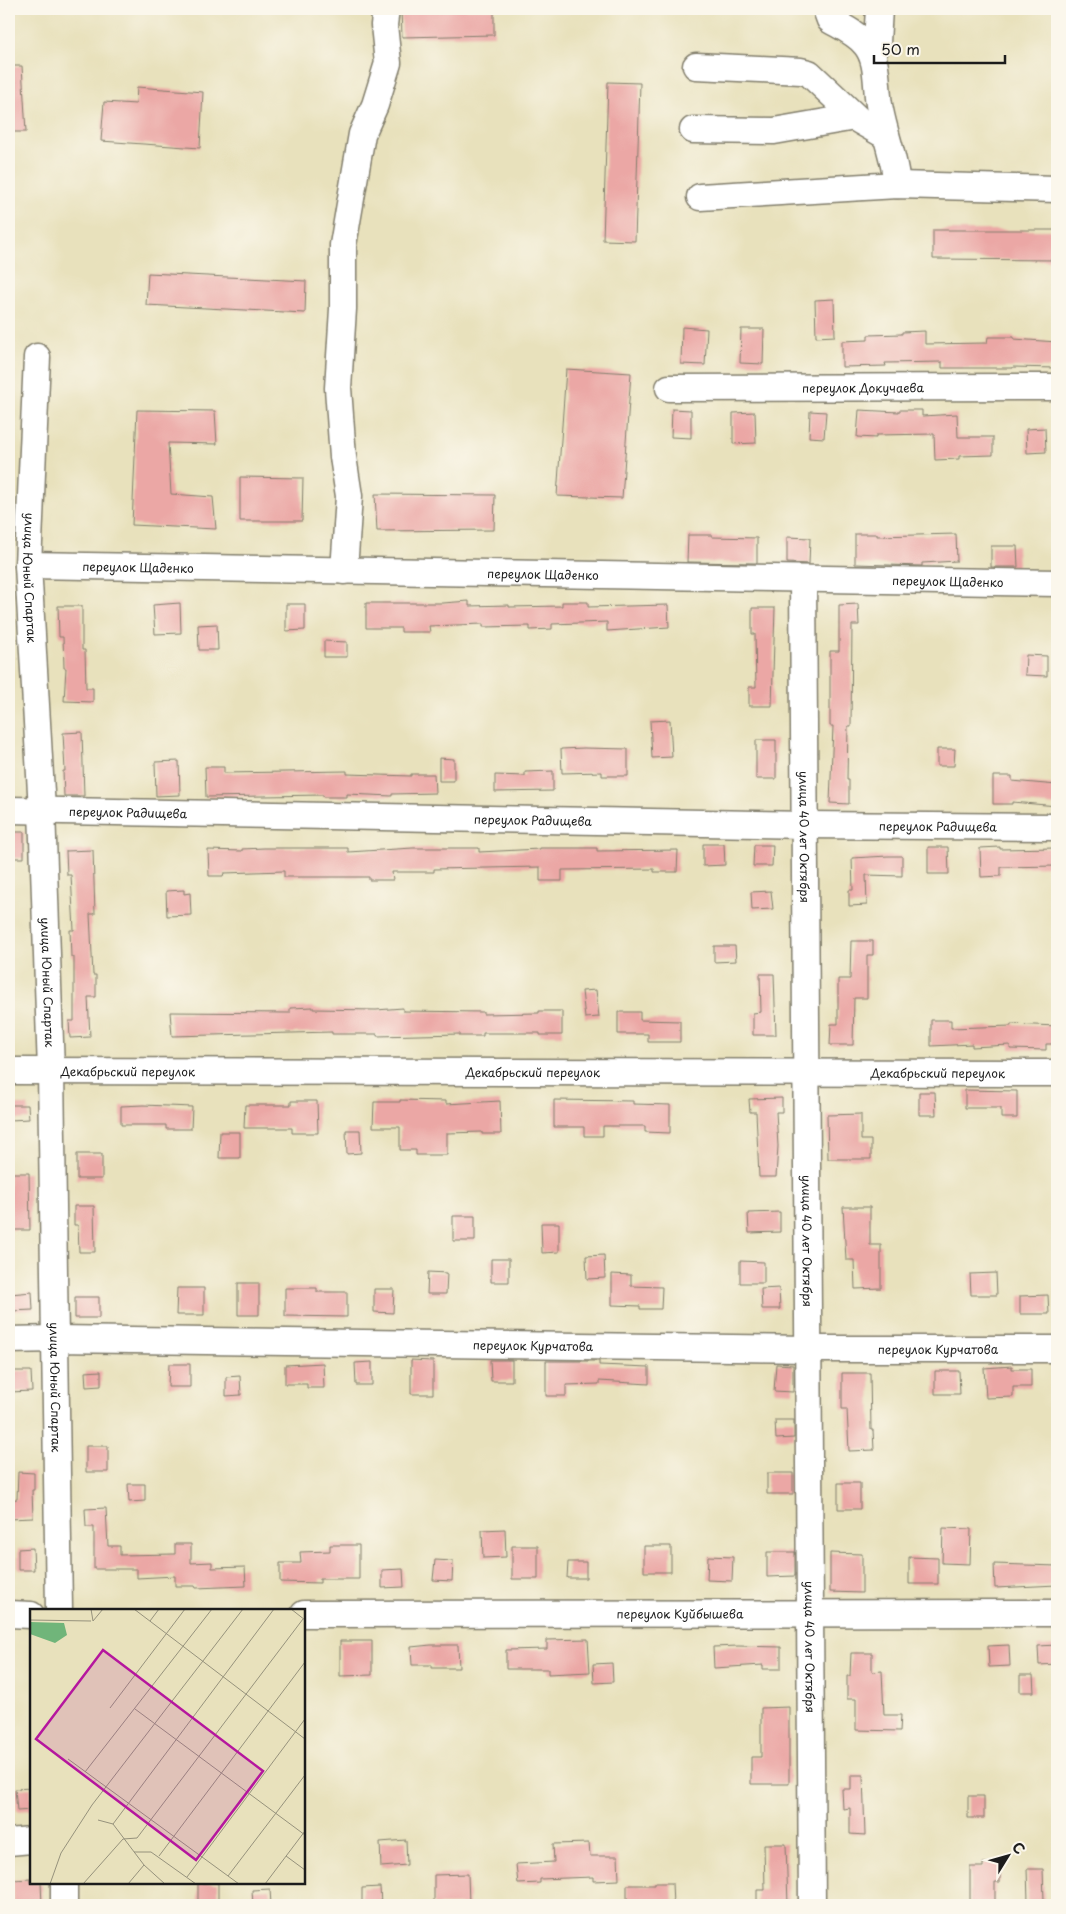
<svg xmlns="http://www.w3.org/2000/svg" width="1066" height="1914" viewBox="0 0 1066 1914" font-family="'Playpen Sans',sans-serif">
  <rect width="100%" height="100%" fill="#fbf7ec"/>
  <filter id="ink" filterUnits="userSpaceOnUse"><feTurbulence type="fractalNoise" baseFrequency=".02" numOctaves="2"/><feDisplacementMap in="SourceGraphic" scale="10" xChannelSelector="R" yChannelSelector="G"/><feConvolveMatrix kernelMatrix="1 2 1 2 8 2 1 2 1" color-interpolation-filters="sRGB"/></filter>
  <filter id="wash" filterUnits="userSpaceOnUse"><feTurbulence type="fractalNoise" baseFrequency=".0096" numOctaves="4" result="noise"/><feDisplacementMap in="SourceGraphic" scale="20" xChannelSelector="R" yChannelSelector="G"/><feGaussianBlur stdDeviation="1.12" result="paint"/><feColorMatrix in="noise" values="0 0 0 0 0 0 0 0 0 0 0 0 0 0 0 0 0 1.4 0 .05"/><feComposite in="paint" operator="in"/></filter>
  <g filter="url(#wash)">
    <rect width="100%" height="100%" fill="#e8e1bc"/>
    <g id="blocks">
      <path fill="#eba7a5" d="M401,9H494V35L402,37Z
        M9,66H22L26,132H9Z
        M608,82L640,83L635,241L603,240Z
        M137,87L203,92L200,148L101,141L104,102L136,104Z
        M933,230H1057V260L933,259Z
        M148,273L306,281L305,313L146,305Z
        M834,299L835,336L816,337L815,300Z
        M682,327L707,329L705,365L681,364Z
        M741,329H764L763,364L740,363Z
        M925,331V344L987,343L988,337H1014V339L1057,342L1056,368L1013,367V368H942V362L885,363L886,366L842,367V341L868,340V335L902,334V332Z
        M566,369L631,373L622,498L557,496Z
        M672,409L691,410V438L671,437Z
        M137,410L215,411L217,444L168,443L171,494L213,497L216,529L132,525Z
        M859,410L899,412V410H922V416L957,414L958,437H993V455L959,456V459L935,460L934,434L876,435V438L857,437Z
        M810,411L826,412L824,438L809,437Z
        M755,412L756,443L733,444V413Z
        M1045,428L1046,452L1027,453L1026,429Z
        M240,477L303,478L302,521H240Z
        M375,494L495,495L494,530L377,531Z
        M855,534H877V536L956,534L957,561L922,563V566L855,564Z
        M688,535H712V537L757,538V563L687,562Z
        M787,537L810,538L809,564L787,563Z
        M991,546H1017L1018,567H991Z
        M469,601V606L509,605V607L562,606V602H588V607L668,605L669,627L607,631V622L552,624V629L530,630V626L483,627V624L429,626L430,632H401V628H366V603H443Z
        M180,603L181,633L155,634L153,605Z
        M286,604H305V630L286,631Z
        M858,604L859,625H852L851,726H848L847,780H849V804L830,803L833,726H830V651H839V605Z
        M58,606H82V650H85L86,688H93V702L64,701L66,668H64L63,637H59Z
        M752,608H775L772,706H749V687H756L755,634H752Z
        M217,624L218,650H199L198,625Z
        M324,641L347,642V657H324Z
        M1026,655L1047,656V676L1025,675Z
        M670,720L672,757L652,758L650,721Z
        M82,732L84,796H64L63,771H65L63,733Z
        M756,740H776V779H756Z
        M584,748L628,749V776H602V772L562,773L561,749Z
        M937,749H955L954,766H937Z
        M439,758L454,759V781H439Z
        M179,761L180,795L156,796L155,762Z
        M205,767H224V773L347,771V774L411,776V774H434L435,793L392,794V796L347,794V797H323V795L206,797Z
        M553,771V791L495,792V775L525,776V772Z
        M993,776H1012V781L1057,785V806L1012,802V804H993Z
        M9,832H24V858H9Z
        M703,844H724L725,865L703,866Z
        M754,845H773L772,866H753Z
        M928,847H948L949,874H928Z
        M1000,847V849L1057,848V866L1001,867V876L981,877L980,848Z
        M264,848H348V852L413,848H479V852L540,849V848H597V851L678,850L677,872H654V869L562,870V881H540V867L434,869V872H392L393,880H369V877H284V871L224,873L223,876H209L208,850L242,851V849Z
        M93,850L95,914H90L93,975H96V997H88L90,1037L70,1038L69,1021H74V957H71L70,930H74L71,875H67L66,851Z
        M888,856H902V876L866,875L867,905L849,906V890H853L852,858Z
        M184,890V894L190,893L191,915L167,916L166,891Z
        M771,891L773,909L752,910L751,892Z
        M851,941H873V955H867V998H854L853,1045H830L831,1024H838V979H850Z
        M714,946H735L736,961L714,962Z
        M760,974H774L776,1035H753V1013L761,1012Z
        M596,990L599,1017L585,1018L582,991Z
        M313,1007V1009L376,1010L403,1008V1011L483,1012V1014L539,1013V1011H562V1035H540V1033H483V1036H460V1034L377,1036V1034H332V1032L172,1036L170,1012L290,1013V1008Z
        M618,1012H640V1020L680,1021V1042H648V1034H618Z
        M931,1020H951V1028L1011,1026V1024L1057,1026V1044H1046V1050L1010,1049V1045L972,1047V1044L931,1046Z
        M965,1090L1017,1091V1118H1001V1108H965Z
        M919,1092H935L936,1115H919Z
        M782,1098V1112H776L778,1146L776,1177H759L756,1112H750L749,1099Z
        M400,1100L446,1101V1104L500,1101L501,1134H482V1132L447,1133V1155H416V1150H400V1127H373L374,1102H400Z
        M554,1100L633,1101V1104L670,1105V1133L645,1132V1126H603V1136H584V1127H554Z
        M291,1101H317L318,1133H292V1128H244L245,1105H291Z
        M9,1105H28L29,1119L10,1120Z
        M143,1105L192,1107L191,1129H166V1125H121V1106Z
        M861,1114V1140H871V1159H828L827,1115Z
        M346,1130H360L361,1153L347,1154Z
        M220,1132H240V1158H219Z
        M77,1154H102V1179H77Z
        M9,1173H29L30,1230H11Z
        M74,1206H94L95,1252H79L78,1225H74Z
        M843,1207H870V1245H881V1288L855,1289L854,1260H846Z
        M780,1212V1232L749,1233L748,1213Z
        M453,1216H475V1241H453Z
        M541,1223H559V1252L542,1253Z
        M604,1255L605,1278L587,1279L586,1256Z
        M491,1259H509V1282H491Z
        M740,1261L764,1262V1283H740Z
        M428,1272L447,1273L446,1294H427Z
        M996,1273L997,1295H971L970,1274Z
        M612,1274L631,1275V1286L662,1287L661,1309H640V1306L612,1305Z
        M238,1283H259V1315H238Z
        M177,1288H204V1315H176Z
        M285,1288H317V1292H347V1317L285,1316Z
        M779,1288L780,1309H762L761,1289Z
        M374,1289H394L393,1313L374,1312Z
        M32,1292L33,1310L11,1311L10,1294Z
        M1048,1295L1049,1314H1020V1296Z
        M75,1297H99V1318H75Z
        M411,1360L433,1361V1394H411Z
        M490,1360H512V1381H491Z
        M546,1361H599V1365L649,1367V1384L599,1381V1384L566,1385V1396H546Z
        M372,1362V1385H356L355,1363Z
        M323,1363L324,1388H307V1384H285V1365Z
        M169,1364H190V1387H168Z
        M776,1364L793,1365V1392L774,1391Z
        M1012,1366V1369H1031V1387H1013V1397L986,1398L984,1368Z
        M9,1371H31L32,1391L9,1392Z
        M101,1371V1386L86,1387L85,1372Z
        M935,1371H959L960,1394H935Z
        M842,1373H870L871,1430H873L874,1450L849,1451L847,1409H842Z
        M240,1376L241,1395L226,1396V1377Z
        M775,1420H794V1438L776,1439Z
        M86,1446H108V1472H86Z
        M18,1472L34,1473V1490H32L33,1518L9,1519V1500L17,1499Z
        M767,1473H793V1494H767Z
        M838,1483H860V1509H838Z
        M128,1484H145V1501L129,1502Z
        M106,1508L108,1546H120V1555L175,1554V1544H191V1563L212,1562V1568L245,1567L246,1586L196,1588L195,1586H175V1576L137,1578V1569H94V1527H86L85,1509Z
        M943,1528L971,1529L970,1564L942,1563Z
        M505,1529L506,1557L483,1558L482,1530Z
        M330,1545H359V1579H320V1583L280,1582V1563H301L300,1552L330,1551Z
        M512,1546H538V1579H512Z
        M644,1546H671V1572H644Z
        M33,1548L34,1570H18V1549Z
        M767,1552H795V1576L767,1577Z
        M830,1553L862,1554V1593L830,1592Z
        M708,1556L733,1557L732,1581L707,1580Z
        M909,1557L938,1558V1584H909Z
        M435,1560L453,1561L452,1581L433,1580Z
        M568,1562H586V1578H567Z
        M994,1564L1057,1566V1585L995,1588Z
        M403,1569L404,1587L382,1588V1570Z
        M588,1639L590,1672L548,1674V1669H506V1650L547,1649V1640Z
        M340,1641H372V1675L340,1676Z
        M431,1645H458L459,1668H432V1665H412L411,1647Z
        M1009,1645L1010,1666L989,1667L988,1646Z
        M1057,1645V1664L1039,1665L1038,1646Z
        M738,1646L781,1647V1669H763V1665L714,1668L713,1647Z
        M851,1653H872V1672L882,1671L884,1715H901L900,1731L856,1730V1699H847V1676H850Z
        M612,1663L613,1682L594,1683L593,1664Z
        M1020,1675H1033L1034,1692H1020Z
        M789,1707V1784H751V1757H761V1708Z
        M851,1775H863L865,1835L850,1834V1808L843,1809L842,1789H851Z
        M31,1788V1810L17,1811L15,1789Z
        M968,1796H984V1818H968Z
        M406,1840L407,1865L381,1867L380,1842Z
        M589,1843L590,1856H618L619,1880L593,1881V1877L540,1879V1883L518,1884L516,1864L554,1862L553,1844Z
        M764,1844H786L788,1905H757V1890H765Z
        M983,1863H1000V1882H995V1905H970V1867H983Z
        M1027,1869H1043L1044,1901H1028Z
        M468,1874L469,1905H434V1875Z
        M31,1879V1883H41L42,1905H14L13,1880Z
        M198,1883H218V1905H198Z
        M655,1883H672L673,1905H627V1885H655Z
        M380,1887L381,1905H362V1888Z
        M270,1889L271,1905H253L252,1890Z"/>
    </g>
  </g>
  <g filter="url(#ink)">
    <use href="#blocks" fill-opacity="0" stroke="#827e6c" stroke-width="1"/>
    <g fill="none" stroke-linecap="round" stroke-linejoin="round">
      <defs>
        <g id="minor">
          <path d="M826,9L830,20C842,27 856,33 865,44C880,61 875,89 880,110C885,136 895,159 897,185"/>
          <path d="M872,55L877,42L879,9"/>
          <path d="M696,66L801,71L809,73L860,121L886,136"/>
          <path d="M693,130L774,131L855,117"/>
          <path d="M700,197L897,185L1057,189"/>
          <path id="s1" d="M37,357L28,565L42,810L51,1071L59,1610"/>
          <path id="s2" d="M669,388L1057,387"/>
          <path id="s3" d="M28,565L1057,583"/>
          <path d="M344,571L349,496L343,457L338,388L343,309V245L362,134L375,105L388,63L384,25L386,9"/>
          <path id="s4" d="M803,579L812,1905"/>
          <path id="s5" d="M9,810L805,825L1057,827"/>
          <path id="s6" d="M9,1071L1057,1073"/>
          <path id="s7" d="M9,1340L56,1339L808,1349H1057"/>
          <path d="M9,1614L31,1615"/>
          <path id="s8" d="M304,1614L1057,1613"/>
          <path d="M9,1842L31,1840"/>
          <path d="M64,1905V1883"/>
        </g>
      </defs>
      <use href="#minor" stroke="#827e6c" stroke-width="29"/>
      <use href="#minor" stroke="#fff" stroke-width="26"/>
    </g>
  </g>
  <g text-anchor="middle" dominant-baseline="central" stroke-width="4" stroke-linejoin="round" paint-order="stroke">
    <g font-size="12" fill="#1c1c1c" stroke="#fbf7ec">
      <text stroke="none"><textPath href="#s2" startOffset="194">переулок Докучаева</textPath></text>
      <text stroke="none"><textPath href="#s3" startOffset="110">переулок Щаденко</textPath></text>
      <text stroke="none"><textPath href="#s3" startOffset="515">переулок Щаденко</textPath></text>
      <text stroke="none"><textPath href="#s1" startOffset="221">улица Юный Спартак</textPath></text>
      <text stroke="none"><textPath href="#s3" startOffset="920">переулок Щаденко</textPath></text>
      <text stroke="none"><textPath href="#s5" startOffset="119">переулок Радищева</textPath></text>
      <text stroke="none"><textPath href="#s5" startOffset="524">переулок Радищева</textPath></text>
      <text stroke="none"><textPath href="#s5" startOffset="929">переулок Радищева</textPath></text>
      <text stroke="none"><textPath href="#s4" startOffset="258">улица 40 лет Октября</textPath></text>
      <text stroke="none"><textPath href="#s1" startOffset="626">улица Юный Спартак</textPath></text>
      <text stroke="none"><textPath href="#s6" startOffset="119">Декабрьский переулок</textPath></text>
      <text stroke="none"><textPath href="#s6" startOffset="524">Декабрьский переулок</textPath></text>
      <text stroke="none"><textPath href="#s6" startOffset="929">Декабрьский переулок</textPath></text>
      <text stroke="none"><textPath href="#s4" startOffset="662">улица 40 лет Октября</textPath></text>
      <text stroke="none"><textPath href="#s7" startOffset="524">переулок Курчатова</textPath></text>
      <text stroke="none"><textPath href="#s7" startOffset="929">переулок Курчатова</textPath></text>
      <text stroke="none"><textPath href="#s1" startOffset="1031">улица Юный Спартак</textPath></text>
      <text stroke="none"><textPath href="#s8" startOffset="376">переулок Куйбышева</textPath></text>
      <text stroke="none"><textPath href="#s4" startOffset="1068">улица 40 лет Октября</textPath></text>
    </g>
  </g>
  <g transform="translate(30 1609)">
    <rect width="275" height="275" fill="#e8e1bc"/>
    <path d="M0,13L34,14L37,26L25,34L0,25Z" fill="#70b57a"/>
    <path fill="none" stroke="#96927c" stroke-width="1" d="M61,0L63,12L73,0M104,0L275,130M261,0L275,11M0,11L61,12M120,12L129,0M80,99L155,0M105,100L275,226M38,150L209,275M55,163L182,0M68,211L83,215L114,256L135,275M83,215L244,0M93,230L107,229L273,10M104,243H121L166,275M129,247L275,53M256,247L275,261M198,267L275,166M157,268L275,110M20,275L31,244L62,196L213,0M53,275L93,230M98,275L114,256M235,275L275,222"/>
    <path fill="#b5179e" fill-opacity="0.15" stroke="#b5179e" stroke-width="2.5" d="M73,41L233,162L166,251L6,130Z"/>
    <rect width="275" height="275" fill="none" stroke="#1c1c1c" stroke-width="2.5"/>
  </g>
  <rect width="1066" height="1914" fill="none" stroke="#fbf7ec" stroke-width="30"/>
  <g transform="translate(1008 1856) rotate(53)" stroke="#fbf7ec" stroke-width="4" paint-order="stroke">
  <path d="M0-4L9 19L0 12L-9 19Z" fill="#1c1c1c"/>
  <text y="-8" font-size="14" font-weight="bold" text-anchor="middle" fill="#1c1c1c">С</text>
  </g>
  <path d="M874 55v8h131v-8" fill="none" stroke="#1c1c1c" stroke-width="2.5"/>
  <text x="881" y="55" font-size="15" fill="#1c1c1c" stroke="#fbf7ec" stroke-width="4" paint-order="stroke">50 m</text>
</svg>
